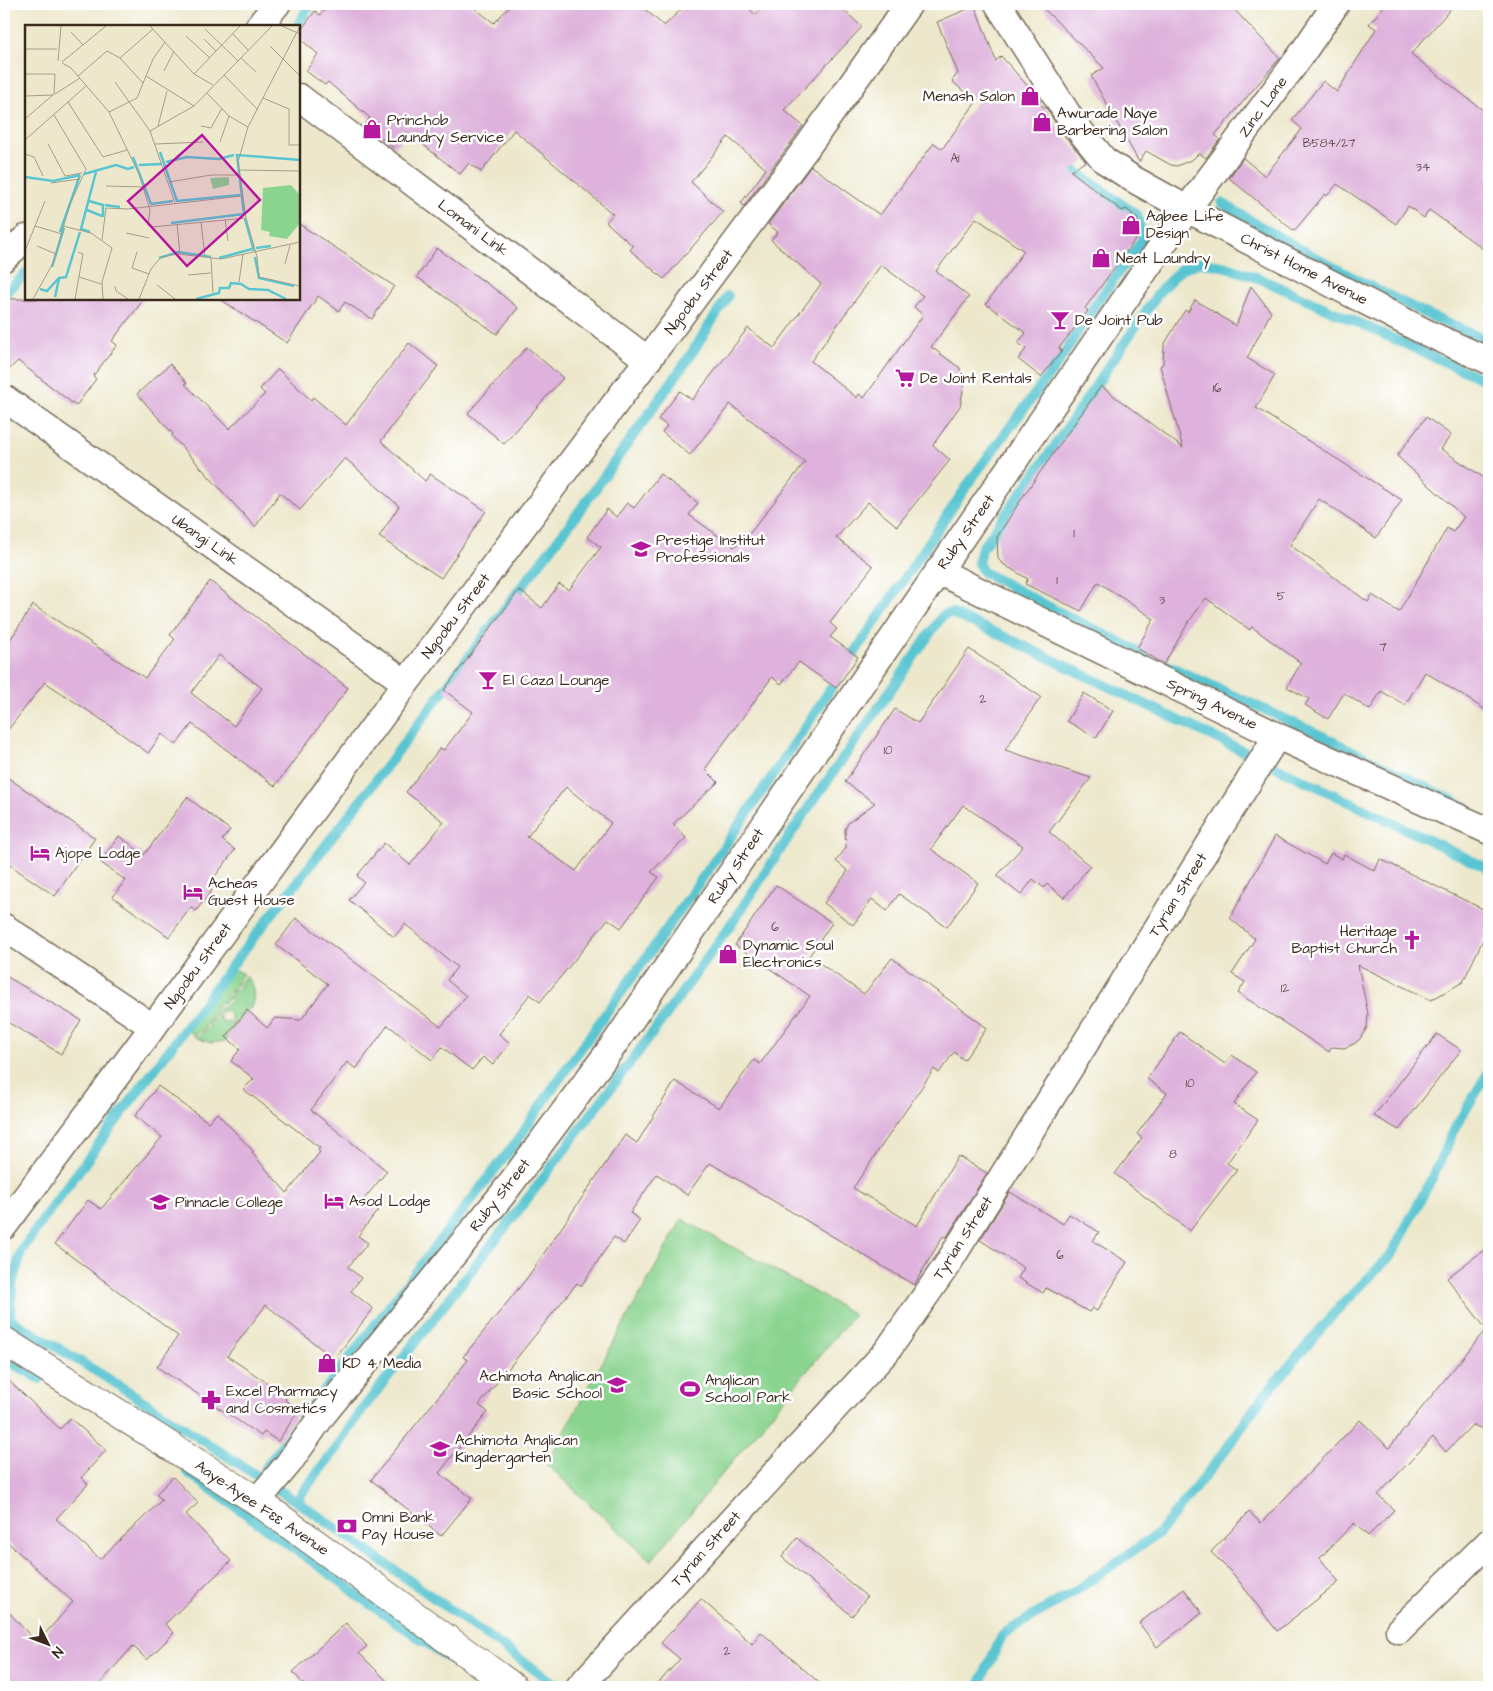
<svg xmlns="http://www.w3.org/2000/svg" width="1493" height="1691" viewBox="0 0 1493 1691" font-family="'Architects Daughter',sans-serif">
  <rect width="100%" height="100%" fill="#fff"/>
  <filter id="ink" filterUnits="userSpaceOnUse"><feTurbulence type="fractalNoise" baseFrequency=".02" numOctaves="2"/><feDisplacementMap in="SourceGraphic" scale="10" xChannelSelector="R" yChannelSelector="G"/><feConvolveMatrix kernelMatrix="1 2 1 2 8 2 1 2 1" color-interpolation-filters="sRGB"/></filter>
  <filter id="wash" filterUnits="userSpaceOnUse"><feTurbulence type="fractalNoise" baseFrequency=".0096" numOctaves="4" result="noise"/><feDisplacementMap in="SourceGraphic" scale="20" xChannelSelector="R" yChannelSelector="G"/><feGaussianBlur stdDeviation="1.12" result="paint"/><feColorMatrix in="noise" values="0 0 0 0 0 0 0 0 0 0 0 0 0 0 0 0 0 1.4 0 .05"/><feComposite in="paint" operator="in"/></filter>
  <g filter="url(#wash)">
    <rect width="100%" height="100%" fill="#ede8cc"/>
    <path fill="#8bd490" stroke="#637f57" d="M234,969L243,974L237,982L238,984L226,996L228,998L224,1003L222,1002L215,1010L217,1013L213,1017L211,1016L204,1030H201L195,1037L187,1029Z
      M245,976C255,985 255,996 251,1008L246,1011L226,1037V1041L211,1043L197,1038L203,1032H205L210,1026L208,1025L212,1018L215,1019L219,1015L221,1020L224,1022L229,1021L234,1025L236,1024L231,1019V1015L228,1011L224,1010L220,1014L218,1011L223,1005L225,1006L231,1000L229,997L234,989L237,991L241,985L240,983Z
      M682,1219L854,1314L651,1561L546,1464Z"/>
    <g fill="none" stroke-linecap="round" stroke-linejoin="round">
      <path stroke="#58c5d1" stroke-width="10" d="M297,26L311,4
        M1222,203C1280,239 1340,272 1402,302C1430,316 1459,330 1489,340
        M4,295L26,273
        M847,664L973,477L1058,363L1095,305L1143,239L1137,215L1074,170
        M1466,807L1318,734L1156,660L1055,610L983,572L978,563L982,548L1054,447L1159,292L1181,269L1201,262L1227,267L1261,279L1489,382
        M4,1359L40,1379
        M187,1472L347,1586L363,1599L490,1687
        M264,1481L265,1469L284,1443L520,1137C566,1066 617,999 666,930C725,846 783,762 839,676
        M298,1503L301,1494L337,1448L358,1415L528,1198L666,1015L734,920L800,820L943,615L951,613L1003,636L1489,869
        M559,1687L323,1519L117,1384L10,1319L12,1284L22,1250L49,1211L233,964L362,799L516,594L570,524L686,362L728,296
        M978,1687L1003,1634L1077,1590L1160,1532L1224,1452L1259,1402L1337,1310L1391,1255L1432,1178L1456,1126L1489,1071"/>
    </g>
    <g id="blocks">
      <path fill="#deb2dc" fill-rule="evenodd" d="M330,4H469L494,23L512,4H639L664,26L687,4H745L755,15L766,4H837L862,27L784,110L803,126L744,206L741,203L766,169L728,137L691,182L723,212L664,279L630,250L633,246L606,222L613,214L514,130L481,172L469,163L460,174L407,132L394,148L365,125L370,118L328,82L325,85L306,71L318,54L299,38V33L315,11L320,15Z
        M1039,4H1229L1280,58L1215,135L1220,139L1206,158L1199,153L1193,159L1177,166L1171,165L1146,151L1139,162L1091,76L1104,68Z
        M1386,4H1455L1411,54L1489,115V253L1429,210L1424,218L1408,206L1396,224L1337,184L1327,196L1325,194L1294,231L1229,178L1243,158L1265,176L1302,129L1292,120L1323,81L1337,92L1376,29L1369,24Z
        M975,6L996,61L1001,56L1041,101L1039,104L1047,109L1060,131L1086,161L1071,171L1122,211L1126,209L1137,218L1140,233L1085,308L1088,311L1059,348L1062,351L1041,377L1018,359L1026,349L1018,343L1026,333L986,304L1024,251L976,218L936,271L969,297L931,347L960,368V381H965L960,406L933,445L950,460L897,526L868,502L836,538L873,566L830,623L837,629L830,637L858,657L836,688L799,662L781,684L772,677L705,769L718,782L673,824L686,838L651,872L659,877L621,928L608,919L540,1002L530,994L499,1034L510,1043L493,1065L483,1057L472,1070L442,1047L432,1060L388,1025L356,1069L347,1062L311,1110L387,1171L364,1199L378,1210L358,1236L368,1243L348,1267L361,1278L351,1291L373,1309L334,1359L266,1305L227,1356L287,1396L285,1400L299,1410L278,1441L264,1432L261,1436L157,1367L178,1336L55,1244L88,1200L101,1209L162,1137L135,1116L158,1086L208,1122L217,1113L253,1151L252,1153L287,1193L320,1152L318,1150L320,1148L243,1089L254,1079L231,1061L240,1049L226,1037L247,1010L267,1028L275,1018L301,1020L328,984L276,945L296,918L441,1027L466,996L447,980L457,967L405,924L394,937L349,900L364,882L357,876L384,843L410,865L444,822L406,792L440,748L444,750L473,712L444,690L519,590L542,608L559,584L569,590L601,547L587,537L607,509L616,517L627,503L634,508L660,474L698,503L689,515L734,547L751,532L805,462L730,404L690,455L662,432L667,426L658,419L680,391L692,400L748,328L774,348L821,284L771,240L778,232L768,224L811,166L880,215L934,143L942,149L976,102L952,81L958,73L937,22ZM881,265L923,296L914,307L923,315L864,398L859,394L857,398L811,361ZM566,787L611,823L576,871L527,837Z
        M299,224L394,286L372,319L345,302L339,311L318,296L287,343L220,299H299Z
        M437,248L496,290L518,308L497,334L417,277Z
        M1251,286L1271,312L1247,358L1275,375L1256,408L1402,500L1376,538L1319,499L1290,545L1368,602L1372,595L1399,612L1447,528L1453,532L1464,517L1397,456L1426,417L1451,435L1441,449L1489,481V712L1425,672L1405,705L1381,691L1370,710L1344,693L1328,719L1305,705L1309,699L1287,687L1301,663L1252,627L1250,630L1206,598L1188,623L1164,664L1137,648L1154,619L1098,582L1081,611L1025,584L1028,579L1003,564L998,559L997,537L1024,495L1101,386L1183,448L1160,366L1163,364L1164,345L1185,310L1188,312L1195,300L1236,326Z
        M4,299H144L112,341L117,345L93,376L96,379L76,406L18,361L4,374Z
        M409,343L438,366L381,441L425,481L430,474L486,511L441,578L379,537L399,506L345,458L300,510L280,493L255,527L172,436L173,434L137,394L170,364L187,383L185,384L229,429L265,394L260,389L278,369L311,400L313,397L346,425Z
        M527,347L563,378L504,444L468,413Z
        M210,581L348,688L275,786L192,724L176,745L162,734L148,753L108,724L45,682L4,735V649L33,605L145,678L175,639L170,635ZM219,655L262,688L234,726L191,693Z
        M969,649L1041,697L1005,750L1091,778L1049,832L1090,866L1064,898L1047,884L1044,888L1033,879L1021,895L997,876L1023,846L963,805L931,849L978,883L947,927L899,894L887,911L872,899L853,925L824,903L848,871L836,861L846,848L845,830L848,823L875,803L845,782L895,709L918,723Z
        M1084,693L1113,711L1096,738L1067,721Z
        M4,775L95,838L55,896L4,861Z
        M187,797L230,830L222,840L235,850L207,887L212,890L196,911L191,907L169,937L113,897L125,880L100,862L119,836L144,855Z
        M1275,836L1325,864L1331,853L1342,859L1344,854L1375,871L1380,859L1489,912V927L1463,982L1431,1000L1358,965L1368,1014L1367,1027L1360,1039L1354,1044L1344,1048L1332,1047L1329,1052L1238,993L1245,982L1232,974L1255,939L1230,918Z
        M776,885L832,923L809,956L864,994L892,958L987,1028L964,1060L954,1052L939,1073L934,1069L853,1188L917,1226L958,1156L987,1173L946,1238L943,1236L914,1285L710,1163L687,1195L657,1174L630,1213L640,1220L624,1244L614,1237L581,1286L577,1283L479,1405L488,1412L439,1473L472,1498L441,1536L371,1480L468,1360L463,1357L527,1278L625,1135L637,1143L675,1081L719,1108L754,1060L760,1064L810,996L735,945Z
        M4,975L81,1020L61,1054L4,1020Z
        M1180,1032L1225,1064L1232,1055L1256,1072L1234,1104L1258,1120L1227,1163L1237,1170L1190,1231L1115,1174L1142,1138L1137,1134L1167,1093L1147,1079Z
        M1437,1034L1461,1050L1399,1130L1374,1116Z
        M1010,1192L1063,1224L1069,1214L1099,1232L1093,1241L1127,1262L1097,1311L1092,1308L1089,1312L1046,1288L1043,1293L1018,1278L1024,1268L980,1240Z
        M1489,1246V1431L1472,1425L1446,1452L1433,1437L1378,1495L1394,1510L1368,1536L1354,1523L1320,1558L1339,1582L1277,1631L1235,1576L1211,1552L1249,1512L1261,1523L1360,1420L1389,1448L1486,1329L1447,1278Z
        M4,1376L60,1429L70,1418L106,1450L81,1478L88,1484L56,1519L100,1559L162,1500L156,1494L173,1477L198,1503L186,1514L231,1561L165,1624L174,1633L147,1660L133,1646L97,1687H4V1607L37,1643L73,1602L4,1539Z
        M797,1538L867,1597L852,1616L782,1557Z
        M1184,1589L1202,1613L1157,1647L1139,1623Z
        M701,1599L752,1644L761,1632L824,1687H655L680,1659L661,1643Z
        M346,1623L367,1646L359,1653L393,1687H306L293,1672Z"/>
    </g>
  </g>
  <g filter="url(#ink)">
    <use href="#blocks" fill-opacity="0" stroke="#796c5b" stroke-width="1"/>
    <g fill="none" stroke-linecap="round" stroke-linejoin="round">
      <defs>
        <path id="minor" d="M998,4L1072,121L1104,160L1133,179L1187,209L1425,332L1489,361
          M259,26L277,4
          M299,97L648,360
          M4,258L26,238
          M4,398L406,683
          M938,571L1277,736L1489,831
          M4,927L153,1027
          M4,1226L153,1027L406,683L807,147L909,4
          M257,1501L288,1464L324,1413L502,1195L613,1046L1187,209L1299,58L1336,4
          M1399,1630L1489,1542
          M579,1687L887,1351L947,1265L1277,736"/>
        <path id="tertiary" d="M4,1341L257,1501L513,1687"/>
      </defs>
      <use href="#minor" stroke="#796c5b" stroke-width="29"/>
      <use href="#tertiary" stroke="#796c5b" stroke-width="30"/>
      <use href="#minor" stroke="#fff" stroke-width="26"/>
      <use href="#tertiary" stroke="#fff" stroke-width="28"/>
    </g>
  </g>
  <defs>
    <symbol id="shop-bare" viewBox="-9 -9 18 18"><path d="M-5-2.5h2.3a2.7 3.5 0 0 1 5.4 0H5L5.5 6h-11ZM-1.5-2.5h3a1.5 2.3 0 0 0-3 0Z" fill="#b5179e" stroke="#fff" stroke-width="2.5" paint-order="stroke"/></symbol>
    <symbol id="bar-bare" viewBox="-9 -9 18 18"><path d="M-6-5H6L.8 .8V4.5H3.5V6h-7V4.5H-.8V.8Z" fill="#b5179e" stroke="#fff" stroke-width="2.5" paint-order="stroke"/></symbol>
    <symbol id="supermarket-bare" viewBox="-9 -9 18 18"><path d="M-6-5.5h2.5l.6 2H6L4.5 2H-2.5L-4.4-4H-6ZM-1.5 3.2a1.3 1.3 0 1 0 .1 0ZM3 3.2a1.3 1.3 0 1 0 .1 0Z" fill="#b5179e" stroke="#fff" stroke-width="2.5" paint-order="stroke"/></symbol>
    <symbol id="school-bare" viewBox="-9 -9 18 18"><path d="M0-5L7-2L0 1L-7-2ZM-4 1L0 2.5L4 1V4Q0 6-4 4Z" fill="#b5179e" stroke="#fff" stroke-width="2.5" paint-order="stroke"/></symbol>
    <symbol id="hotel-bare" viewBox="-9 -9 18 18"><path d="M-6-4.5h1.5V1H6V5H4.5V3h-9V5H-6ZM-4 0a1.8 1.8 0 1 1 3.6 0ZM.5 0V-2.5h3Q6-2.5 6 0Z" fill="#b5179e" stroke="#fff" stroke-width="2.5" paint-order="stroke"/></symbol>
    <symbol id="church-bare" viewBox="-9 -9 18 18"><path d="M-1.2-6h2.4v3.5h3.3v2.4h-3.3V6h-2.4V-.1h-3.3v-2.4h3.3Z" fill="#b5179e" stroke="#fff" stroke-width="2.5" paint-order="stroke"/></symbol>
    <symbol id="university-bare" viewBox="-9 -9 18 18"><path d="M0-5L7-2L0 1L-7-2ZM-4 1L0 2.5L4 1V4Q0 6-4 4Z" fill="#b5179e" stroke="#fff" stroke-width="2.5" paint-order="stroke"/></symbol>
    <symbol id="stadium-bare" viewBox="-9 -9 18 18"><path d="M0-5a6.5 5 0 1 0 0 10a6.5 5 0 1 0 0-10ZM-3.5-1.8h7v3.6h-7Z" fill="#b5179e" stroke="#fff" stroke-width="2.5" paint-order="stroke"/></symbol>
    <symbol id="pharmacy-bare" viewBox="-9 -9 18 18"><path d="M-2-6h4v4h4v4h-4v4h-4v-4h-4v-4h4Z" fill="#b5179e" stroke="#fff" stroke-width="2.5" paint-order="stroke"/></symbol>
    <symbol id="bank-bare" viewBox="-9 -9 18 18"><path d="M-6-4H6V4H-6ZM0-2.3a2.3 2.3 0 1 0 0 4.6a2.3 2.3 0 1 0 0-4.6Z" fill="#b5179e" stroke="#fff" stroke-width="2.5" paint-order="stroke"/></symbol>
  </defs>
  <g fill-rule="evenodd">
    <use href="#shop-bare" x="1016" y="82" width="28" height="28"/>
    <use href="#shop-bare" x="1028" y="108" width="28" height="28"/>
    <use href="#shop-bare" x="358" y="115" width="28" height="28"/>
    <use href="#shop-bare" x="1117" y="211" width="28" height="28"/>
    <use href="#shop-bare" x="1087" y="244" width="28" height="28"/>
    <use href="#bar-bare" x="1046" y="306" width="28" height="28"/>
    <use href="#supermarket-bare" x="891" y="364" width="28" height="28"/>
    <use href="#school-bare" x="627" y="535" width="28" height="28"/>
    <use href="#bar-bare" x="474" y="666" width="28" height="28"/>
    <use href="#hotel-bare" x="26" y="839" width="28" height="28"/>
    <use href="#hotel-bare" x="179" y="878" width="28" height="28"/>
    <use href="#church-bare" x="1398" y="926" width="28" height="28"/>
    <use href="#shop-bare" x="714" y="940" width="28" height="28"/>
    <use href="#hotel-bare" x="320" y="1187" width="28" height="28"/>
    <use href="#university-bare" x="146" y="1188" width="28" height="28"/>
    <use href="#shop-bare" x="313" y="1349" width="28" height="28"/>
    <use href="#school-bare" x="603" y="1371" width="28" height="28"/>
    <use href="#stadium-bare" x="676" y="1375" width="28" height="28"/>
    <use href="#pharmacy-bare" x="197" y="1386" width="28" height="28"/>
    <use href="#school-bare" x="426" y="1435" width="28" height="28"/>
    <use href="#bank-bare" x="333" y="1512" width="28" height="28"/>
  </g>
  <g text-anchor="middle" dominant-baseline="central" stroke-width="5" stroke-linejoin="round" paint-order="stroke">
    <g font-size="12" fill="#644c4e">
      <text x="1329" y="143">B584/27</text>
      <text x="955" y="158">A1</text>
      <text x="1423" y="167">34</text>
      <text x="1217" y="388">16</text>
      <text x="1074" y="533">1</text>
      <text x="1057" y="580">1</text>
      <text x="1281" y="596">5</text>
      <text x="1162" y="600">3</text>
      <text x="1383" y="647">7</text>
      <text x="983" y="699">2</text>
      <text x="888" y="750">10</text>
      <text x="775" y="927">6</text>
      <text x="1285" y="988">12</text>
      <text x="1190" y="1083">10</text>
      <text x="1173" y="1154">8</text>
      <text x="1060" y="1255">6</text>
      <text x="727" y="1651">2</text>
    </g>
    <g font-size="15" fill="#3b2a1e" stroke="#fff" text-anchor="start">
      <text x="1015" y="96" text-anchor="end">Menash Salon</text>
      <text x="1057" y="113">Awurade Naye<tspan x="1057" dy="17">Barbering Salon</tspan></text>
      <text x="387" y="120">Princhob<tspan x="387" dy="17">Laundry Service</tspan></text>
      <text x="1146" y="216">Agbee Life<tspan x="1146" dy="17">Design</tspan></text>
      <text x="1116" y="258">Neat Laundry</text>
      <text x="1075" y="320">De Joint Pub</text>
      <text x="920" y="378">De Joint Rentals</text>
      <text x="656" y="540">Prestige Institut<tspan x="656" dy="17">Professionals</tspan></text>
      <text x="503" y="680">El Caza Lounge</text>
      <text x="55" y="853">Ajope Lodge</text>
      <text x="208" y="883">Acheas<tspan x="208" dy="17">Guest House</tspan></text>
      <text x="1397" y="931" text-anchor="end">Heritage<tspan x="1397" dy="17">Baptist Church</tspan></text>
      <text x="743" y="945">Dynamic Soul<tspan x="743" dy="17">Electronics</tspan></text>
      <text x="349" y="1201">Asod Lodge</text>
      <text x="175" y="1202">Pinnacle College</text>
      <text x="342" y="1363">KD 4 Media</text>
      <text x="602" y="1376" text-anchor="end">Achimota Anglican<tspan x="602" dy="17">Basic School</tspan></text>
      <text x="705" y="1380">Anglican<tspan x="705" dy="17">School Park</tspan></text>
      <text x="226" y="1391">Excel Pharmacy<tspan x="226" dy="17">and Cosmetics</tspan></text>
      <text x="455" y="1440">Achimota Anglican<tspan x="455" dy="17">Kingdergarten</tspan></text>
      <text x="362" y="1517">Omni Bank<tspan x="362" dy="17">Pay House</tspan></text>
    </g>
    <g font-size="15" fill="#3b2a1e" stroke="#fff">
      <text transform="translate(1263 107) rotate(-54)">Zinc Lane</text>
      <text transform="translate(473 228) rotate(37)">Lomani Link</text>
      <text transform="translate(1304 269) rotate(27)">Christ Home Avenue</text>
      <text transform="translate(699 292) rotate(-53)">Ngoobu Street</text>
      <text transform="translate(966 532) rotate(-55)">Ruby Street</text>
      <text transform="translate(205 540) rotate(35)">Ubangi Link</text>
      <text transform="translate(456 616) rotate(-53)">Ngoobu Street</text>
      <text transform="translate(1212 704) rotate(26)">Spring Avenue</text>
      <text transform="translate(736 866) rotate(-56)">Ruby Street</text>
      <text transform="translate(1178 895) rotate(-58)">Tyrian Street</text>
      <text transform="translate(198 966) rotate(-54)">Ngoobu Street</text>
      <text transform="translate(500 1195) rotate(-52)">Ruby Street</text>
      <text transform="translate(963 1238) rotate(-57)">Tyrian Street</text>
      <text transform="translate(262 1508) rotate(34)">Aaye-Ayee Fɛɛ Avenue</text>
      <text transform="translate(706 1549) rotate(-48)">Tyrian Street</text>
    </g>
  </g>
  <g transform="translate(25 25)">
    <rect width="275" height="275" fill="#ede8cc"/>
    <path d="M204,152V160L188,164L185,153ZM266,160L275,170V198L262,214L244,211L245,207L236,205L238,163Z" fill="#8bd490"/>
    <path fill="none" stroke="#58c5d1" stroke-width="2.5" d="M135,127L152,176L215,170M108,132L126,179L148,176M141,137L162,132L194,134L209,130M114,140L137,139M59,149L91,140L103,144L109,142M0,152L28,156L55,150M64,176L78,180V192M80,180L95,182M62,185L77,191M220,194L229,226M146,198L219,189L212,130L275,135M35,207L55,150M65,207L56,204L71,147M231,223L246,221M230,232L234,253L269,261M134,233L153,227L186,232M194,233L227,224M27,242L39,203M15,264L22,266L34,253L41,252L55,207M30,272L34,254M171,274L194,268L195,263H204L206,258L216,259L224,264L243,265L261,274"/>
    <path fill="none" stroke="#a69c86" stroke-width="1" d="M125,1L169,49L188,60M257,1L275,9M275,1L223,102L213,137L221,193L232,232L234,252L275,261M180,4L213,36M46,7L58,20M208,9L223,25M161,11L185,33M179,14L191,26M245,21L275,51M0,24H32M95,33L128,4M216,33L231,47M33,36L36,1M37,37L81,1M37,38L46,43L84,87L114,149L125,185L123,200L127,202M139,46L149,26M0,49H30M169,49L215,1M199,50L232,84M53,51L82,26L95,33L118,58M121,51L169,81M90,57L125,106L150,178M182,68L204,91L223,102M30,69L55,53M0,71L28,70M238,73L264,84V120H275M43,77L78,132L102,125M84,87L112,73L128,34L140,17M0,94L29,69L30,49M133,101L142,66M176,101L186,103L197,83M125,106L169,81L247,1M0,115L61,61M195,117L204,91M23,119L40,151L57,148M130,119L178,117M0,129L9,132L18,151M214,145L275,146M144,157L186,150H215M26,158L55,154M81,161L119,162M200,194L203,216M176,197L180,232M152,199L155,229M10,201L37,209M38,201L66,208L87,223L77,257L78,274M127,202L221,193M101,208L124,213M77,215L81,183L103,184L217,171M12,221L31,229M0,226L20,176M112,227L107,243L124,249M186,233L188,268M260,239L265,220M163,250L186,248M54,252L76,259M214,257L218,229M132,260L150,274M90,261L91,266L103,274M8,274L28,238L45,179L61,144L29,90M50,274L58,229L53,227M114,274L126,244L136,232L153,229L196,234L275,217"/>
    <path fill="#b5179e" fill-opacity="0.15" stroke="#b5179e" stroke-width="2.5" d="M177,110L235,175L162,241L103,176Z"/>
    <rect width="275" height="275" fill="none" stroke="#3b2a1e" stroke-width="2.5"/>
  </g>
  <rect width="1493" height="1691" fill="none" stroke="#fff" stroke-width="20"/>
  <g transform="translate(48 1644) rotate(132)" stroke="#ffffff" stroke-width="4" paint-order="stroke">
  <path d="M0-4L9 19L0 12L-9 19Z" fill="#3b2a1e"/>
  <text y="-8" font-size="14" font-weight="bold" text-anchor="middle" fill="#3b2a1e">N</text>
  </g>
</svg>
